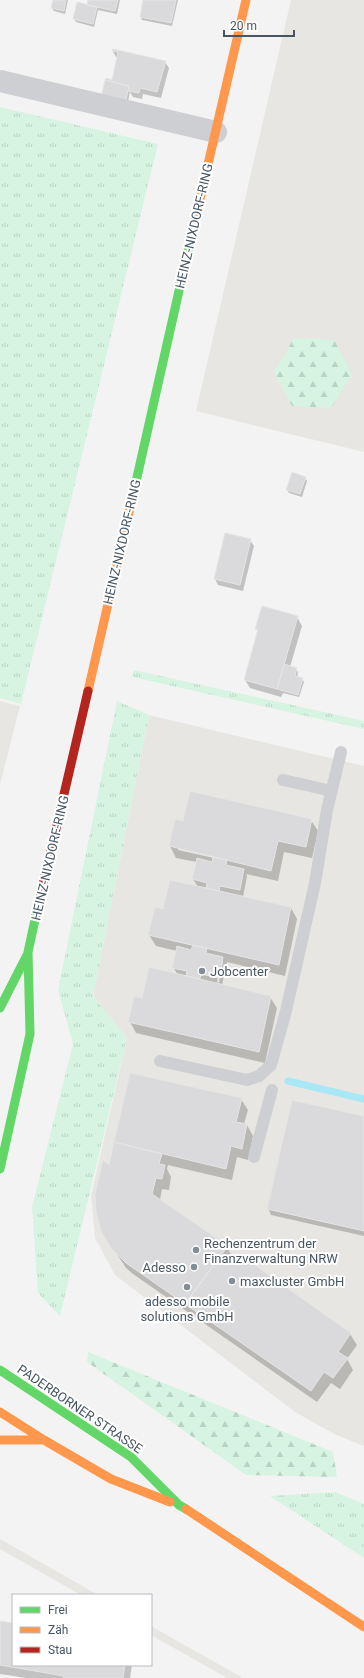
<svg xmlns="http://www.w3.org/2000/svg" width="364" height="1678" viewBox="0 0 364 1678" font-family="Roboto,sans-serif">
  <defs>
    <pattern id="grass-tufts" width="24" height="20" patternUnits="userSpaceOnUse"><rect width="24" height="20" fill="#d6f4e1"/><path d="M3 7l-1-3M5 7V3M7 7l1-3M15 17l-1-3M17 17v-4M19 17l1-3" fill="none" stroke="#b9d3c4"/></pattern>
    <pattern id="forest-firs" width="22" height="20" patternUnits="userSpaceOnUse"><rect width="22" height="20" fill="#d6f4e1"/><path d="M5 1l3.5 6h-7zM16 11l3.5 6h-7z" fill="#b9d3c4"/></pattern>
  </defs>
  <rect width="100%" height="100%" fill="#f4f3f3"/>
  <path fill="#e8e6e2" d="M291,0H364V452L196,411Z
    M0,701L20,706L0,785Z
    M149,715L364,766V1446L336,1435L295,1412L115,1275L95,1238L91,1196L127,1038L93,996Z
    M0,1539L98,1595H81L0,1549Z
    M151,1626L243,1678H227L151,1635Z"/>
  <path fill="url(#grass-tufts)" d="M0,107L158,144L21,704L0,698Z
    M134,670L364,721V729L132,677Z
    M117,701L149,715L93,996L127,1038L60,1316L38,1293L32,1207L73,1044L58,990Z
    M335,1492L364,1504V1558L270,1496Z"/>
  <path fill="url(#forest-firs)" d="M294,338L334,340L352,375L331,408L292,406L274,372Z
    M88,1352L333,1452L337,1477L246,1475L87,1362Z"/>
  <path fill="#0003" fill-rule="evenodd" d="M54,0H68L65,14L54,11L52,8Z
    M89,0H120L117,14L98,10L94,27L76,22L74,19L87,6Z
    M144,0H178L172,26L142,20L141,17Z
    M112,50L165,62L169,68L161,98L143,94L142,99L133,97L130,92L127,106L112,83L118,57H116Z
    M305,477L307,481L302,497L289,493L287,490Z
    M250,540L254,546L243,591L218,585L215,579Z
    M297,617L302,626L290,667L296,669L298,672L297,678L302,679L304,682L299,697L283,693L281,697L250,688L245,680L258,633L256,628Z
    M175,820L184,822L311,820L318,831L312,858L284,852L278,881L246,874L247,876L243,897L291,908L297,919L285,976L227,962L222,985L270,997L277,1008L265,1063L136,1033L130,1022L143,999L178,975L173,967L177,951L156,946L149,935L164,910L198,887L193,879L197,862L176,858L170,846ZM178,848L214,856V858L178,850ZM221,961H223L219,983L217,982Z
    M131,1074L241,1099L248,1110L244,1124L247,1125L253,1136L248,1160L237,1157L232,1180L168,1165L167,1169L171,1177L169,1190L162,1189L160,1200L227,1247L233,1258L229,1264L350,1334L357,1345L347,1359L353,1370L340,1389L331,1383L317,1402L133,1274L126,1268L109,1242L110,1166Z
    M364,1117V1236L271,1215L268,1208Z
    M0,1622L13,1624V1665H132L130,1678H26L0,1674Z"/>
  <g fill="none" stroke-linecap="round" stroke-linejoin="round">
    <path stroke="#a8e7f5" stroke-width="7" d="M288,1081L364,1099"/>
  </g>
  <path fill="#dadadc" stroke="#e5e5e6" d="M53,0H66L64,11L51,8Z
    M88,0H118L115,11L87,5Z
    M143,0H176L171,23L140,17Z
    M77,2L97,7L93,24L73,19Z
    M113,49L166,61L157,92L140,88L139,93L128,91L129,86L105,80L106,78L112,80L118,52L112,51Z
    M105,80L129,86L125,104L101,98Z
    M292,472L306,477L300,494L286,490Z
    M225,533L251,539L240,585L214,579Z
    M262,606L298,616L277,689L244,680L258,629H255Z
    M284,664L297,668L295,676L303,678L298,695L277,689Z
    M190,791L312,819L306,847L278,841L271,871L169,846L175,819L183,821Z
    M213,857L227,860L226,865L244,869L240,890L220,886L219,891L206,888L207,883L192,879L197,858L212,862Z
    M170,880L291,907L279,965L148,935L155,907L163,909Z
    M193,945L207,948L206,953L223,957L219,978L201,974L200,979L186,976L187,971L172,968L177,946L191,950Z
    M149,967L271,996L259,1052L128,1022L134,996L142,998Z
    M130,1073L242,1098L236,1122L247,1124L242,1149L231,1146L226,1169L114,1142Z
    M292,1100L364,1116V1231L267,1209Z
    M114,1142L162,1154L159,1164L165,1165L162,1179L156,1178L152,1194L228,1246L185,1304L126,1263L111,1248L101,1231L96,1211L95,1194L103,1160L109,1165Z
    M239,1254L351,1333L338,1352L348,1358L333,1378L324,1372L311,1391L185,1304L220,1256L231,1264Z
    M0,1621L13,1623V1665H125L123,1678H63L64,1676L0,1665Z"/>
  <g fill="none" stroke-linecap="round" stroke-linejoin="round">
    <path stroke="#cdcfd2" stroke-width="12" d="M283,780L332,791
      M160,1061L247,1080L259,1076L271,1065L286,1011L315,883L327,810L341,752
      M254,1157L272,1090"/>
    <path stroke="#cdcfd2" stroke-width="22" d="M0,81L216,132"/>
    <path stroke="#63d668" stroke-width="9" d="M133,495L190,242
      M0,1008L27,955
      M0,1169L30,1034L28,952L38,906
      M0,1370L131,1457L179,1505L186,1509"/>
    <path stroke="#ff974d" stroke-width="9" d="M190,242L246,0
      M88,691L133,495
      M0,1412L44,1440L111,1479L170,1502
      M0,1440H43
      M186,1509L364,1627"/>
    <path stroke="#b3261e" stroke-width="9" d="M38,906L88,691"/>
  </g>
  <g fill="#848d95" stroke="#fff" stroke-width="1.5">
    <circle cx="202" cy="971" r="4"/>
    <circle cx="196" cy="1250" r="4"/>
    <circle cx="194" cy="1267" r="4"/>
    <circle cx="232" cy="1281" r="4"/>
    <circle cx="187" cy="1287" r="4"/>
  </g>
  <g text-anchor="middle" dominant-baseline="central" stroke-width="4" stroke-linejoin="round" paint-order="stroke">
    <g font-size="13" fill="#485663" stroke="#fff">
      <text transform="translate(194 226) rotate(-77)">HEINZ-NIXDORF-RING</text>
      <text transform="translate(122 542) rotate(-77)">HEINZ-NIXDORF-RING</text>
      <text transform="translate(50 858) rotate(-77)">HEINZ-NIXDORF-RING</text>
      <text transform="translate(80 1409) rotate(34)">PADERBORNER STRASSE</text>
    </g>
    <g font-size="13" fill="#485663" stroke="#fff" text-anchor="start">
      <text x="210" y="971">Jobcenter</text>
      <text x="204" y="1243">Rechenzentrum der<tspan x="204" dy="15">Finanzverwaltung NRW</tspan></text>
      <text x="186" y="1267" text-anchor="end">Adesso</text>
      <text x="240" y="1281">maxcluster GmbH</text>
      <text x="187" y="1301" text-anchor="middle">adesso mobile<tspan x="187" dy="15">solutions GmbH</tspan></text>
    </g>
  </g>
  <rect x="12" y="1594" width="140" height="72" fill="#ffffff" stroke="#b6bbc1"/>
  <rect x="20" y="1607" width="20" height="6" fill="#63d668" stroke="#b6bbc1"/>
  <text x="48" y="1614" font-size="12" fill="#485663">Frei</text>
  <rect x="20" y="1627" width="20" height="6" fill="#ff974d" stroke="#b6bbc1"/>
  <text x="48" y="1634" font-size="12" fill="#485663">Zäh</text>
  <rect x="20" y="1647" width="20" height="6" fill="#b3261e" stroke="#b6bbc1"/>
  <text x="48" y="1654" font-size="12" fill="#485663">Stau</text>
  <path d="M224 30v6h70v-6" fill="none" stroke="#485663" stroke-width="2"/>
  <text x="230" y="30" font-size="12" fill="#485663" stroke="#ffffff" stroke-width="3" paint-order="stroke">20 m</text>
</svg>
